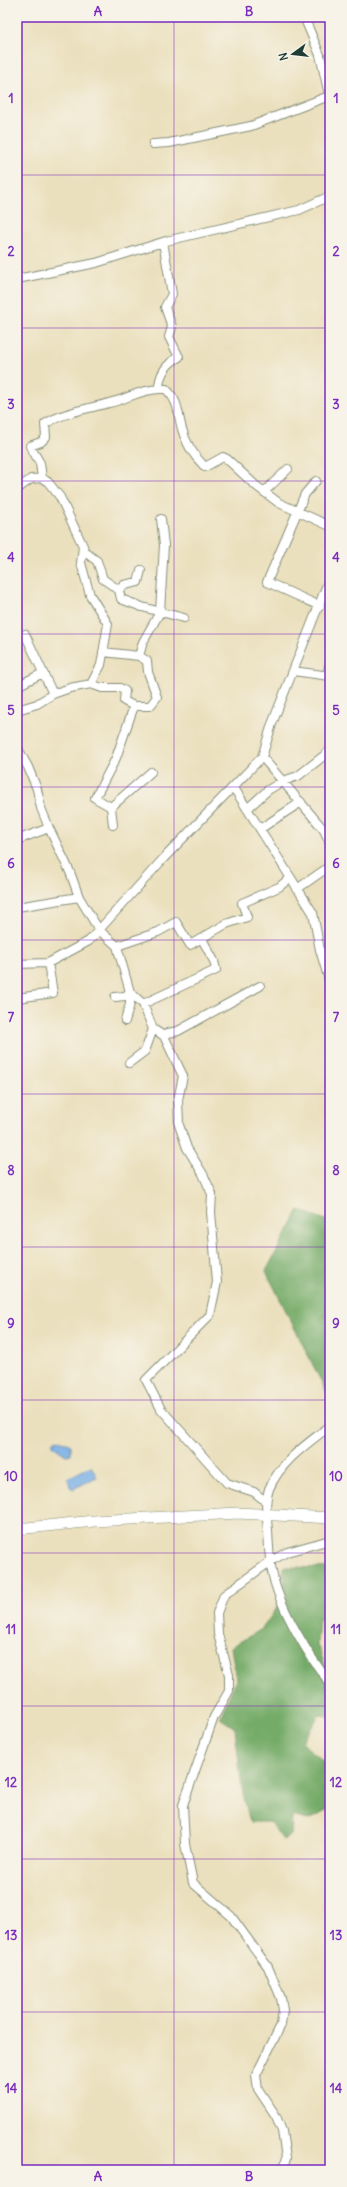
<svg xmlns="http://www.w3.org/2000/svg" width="347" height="2187" viewBox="0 0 347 2187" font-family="Delius,sans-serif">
  <rect width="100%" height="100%" fill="#f7f3e8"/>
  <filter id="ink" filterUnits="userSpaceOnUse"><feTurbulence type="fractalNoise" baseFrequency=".025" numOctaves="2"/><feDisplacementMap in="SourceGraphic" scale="8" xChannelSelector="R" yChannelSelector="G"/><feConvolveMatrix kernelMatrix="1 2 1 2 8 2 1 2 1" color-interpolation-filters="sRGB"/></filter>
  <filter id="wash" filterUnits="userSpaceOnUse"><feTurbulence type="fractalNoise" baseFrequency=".012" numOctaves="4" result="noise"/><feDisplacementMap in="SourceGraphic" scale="16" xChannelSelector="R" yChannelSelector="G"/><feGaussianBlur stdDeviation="0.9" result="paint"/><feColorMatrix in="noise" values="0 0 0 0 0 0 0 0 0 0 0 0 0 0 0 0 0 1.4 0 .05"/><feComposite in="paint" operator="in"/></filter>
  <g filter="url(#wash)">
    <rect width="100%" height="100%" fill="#ebe0bd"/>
    <path fill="#74ab68" stroke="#4a744e" d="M299,1210L328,1221L330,1219V1399L266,1271Z
      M283,1567L330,1568V1614L319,1619L317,1644L330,1678V1716L319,1715L302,1743L328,1765L330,1764V1809L308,1820L292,1816L291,1835L283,1840L270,1822H250L242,1789L235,1728L220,1718L236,1680L231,1647L262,1629L286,1595Z"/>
    <path fill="#77aee6" stroke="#4b768d" d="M58,1439L71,1445V1454L66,1455L53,1446V1441Z
      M91,1466L97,1477L73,1489L70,1487L68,1478Z"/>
  </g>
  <g filter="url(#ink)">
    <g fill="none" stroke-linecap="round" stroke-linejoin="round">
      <defs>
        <path id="street" d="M304,17L320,55L330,99
          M153,144L169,143L251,126L329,96
          M163,242L172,294L165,307L172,327L169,337L179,357C166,364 159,374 159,389H166C180,403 177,412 182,429C186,445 194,456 205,467L223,457L227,459L255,485L279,503L330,526
          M17,279L96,263L166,241L299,210L330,196
          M42,478L40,463L30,446L41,442L46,437L45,424C64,412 88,409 109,403C128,399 138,390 159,389
          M316,481L305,494L267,582L320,606
          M17,489L31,479L42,478L48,482L60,497L83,546L81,563L90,595L108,624L101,665L91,684L70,688L53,694L37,704L17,710
          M264,492L288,469
          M83,546L85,552L97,561L103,579L119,590L124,585L138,582L141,570
          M119,590L121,599L142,607L184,618
          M25,634L53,694
          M103,652L139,656
          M293,671L330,676
          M327,675L330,663
          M91,684L102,688H120L125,691L124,701L134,706
          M17,686L43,673
          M17,747L28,767L37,789L41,808L49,828L70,872L79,897L99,930L117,946L130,992L143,1004L153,1029L164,1036L183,1076L178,1100L179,1125L187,1148L203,1174L212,1194L211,1212L217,1282L210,1315L146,1380L161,1409L227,1483L254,1492L265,1501
          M262,757L324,830L330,843
          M234,788L313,913L320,950L330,983
          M111,807L151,772
          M247,809L268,790L283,781L298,776L330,751
          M113,825L111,807L95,798L116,758L134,706H150L157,697L148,672L147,661L139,656L143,642L160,612L164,545L161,519
          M260,829L301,802
          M17,840L49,828
          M297,889L330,866
          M17,907L79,897
          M117,946L158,932L176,922L190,945L226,924L247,917L242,903L279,887L290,878
          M17,964L48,963L89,941L163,859L262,757L272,724L330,577
          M115,997L125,996L130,992
          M17,998L53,993L48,963
          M143,1004L216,970L214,961L202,939
          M125,1021L130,1004V992
          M164,1036L168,1033L178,1031L260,986
          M129,1063L145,1051L153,1029
          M330,1426C307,1444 281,1461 269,1489C264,1503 267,1516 268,1531C269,1546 269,1562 273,1576C280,1608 309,1657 330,1683
          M283,2170L286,2158L282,2131L276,2116L258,2089L256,2075L281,2025L283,2010L281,1998L268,1967L231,1916L193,1883L185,1844L183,1805L214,1717L229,1691V1675L218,1634L217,1613L224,1595L271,1561L287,1552L330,1540"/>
        <path id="secondary" d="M17,1529L94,1521L238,1513L330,1518"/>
      </defs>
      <use href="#street" stroke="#858e78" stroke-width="10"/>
      <use href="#secondary" stroke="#858e78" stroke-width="12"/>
      <use href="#street" stroke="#fff" stroke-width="8"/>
      <use href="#secondary" stroke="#fff" stroke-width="11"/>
    </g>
  </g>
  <path fill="none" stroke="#7b2cbf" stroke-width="1" stroke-opacity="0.55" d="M174,17V2170M17,175H330M17,328H330M17,481H330M17,634H330M17,787H330M17,940H330M17,1094H330M17,1247H330M17,1400H330M17,1553H330M17,1706H330M17,1859H330M17,2012H330"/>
  <rect width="347" height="2187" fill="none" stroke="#f7f3e8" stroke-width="44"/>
  <g transform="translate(293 54) rotate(255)" stroke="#f7f3e8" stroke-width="3" paint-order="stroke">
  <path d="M0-3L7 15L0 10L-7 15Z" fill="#1f3d34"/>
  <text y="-6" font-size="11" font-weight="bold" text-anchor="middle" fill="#1f3d34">N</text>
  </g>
  <rect x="22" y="22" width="303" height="2143" fill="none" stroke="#7b2cbf" stroke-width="1.5"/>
  <g font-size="13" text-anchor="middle" font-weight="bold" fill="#7b2cbf">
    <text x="98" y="16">A</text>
    <text x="249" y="16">B</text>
    <text x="11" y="103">1</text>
    <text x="336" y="103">1</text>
    <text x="11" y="256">2</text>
    <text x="336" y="256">2</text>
    <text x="11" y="409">3</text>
    <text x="336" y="409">3</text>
    <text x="11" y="562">4</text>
    <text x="336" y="562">4</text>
    <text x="11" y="715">5</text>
    <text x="336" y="715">5</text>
    <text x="11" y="868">6</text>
    <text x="336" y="868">6</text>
    <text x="11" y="1022">7</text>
    <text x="336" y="1022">7</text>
    <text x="11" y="1175">8</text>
    <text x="336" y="1175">8</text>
    <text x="11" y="1328">9</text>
    <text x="336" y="1328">9</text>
    <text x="11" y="1481">10</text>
    <text x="336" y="1481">10</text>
    <text x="11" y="1634">11</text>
    <text x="336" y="1634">11</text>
    <text x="11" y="1787">12</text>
    <text x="336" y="1787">12</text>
    <text x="11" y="1940">13</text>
    <text x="336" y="1940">13</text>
    <text x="11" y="2093">14</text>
    <text x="336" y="2093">14</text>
    <text x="98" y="2181">A</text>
    <text x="249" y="2181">B</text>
  </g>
</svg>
